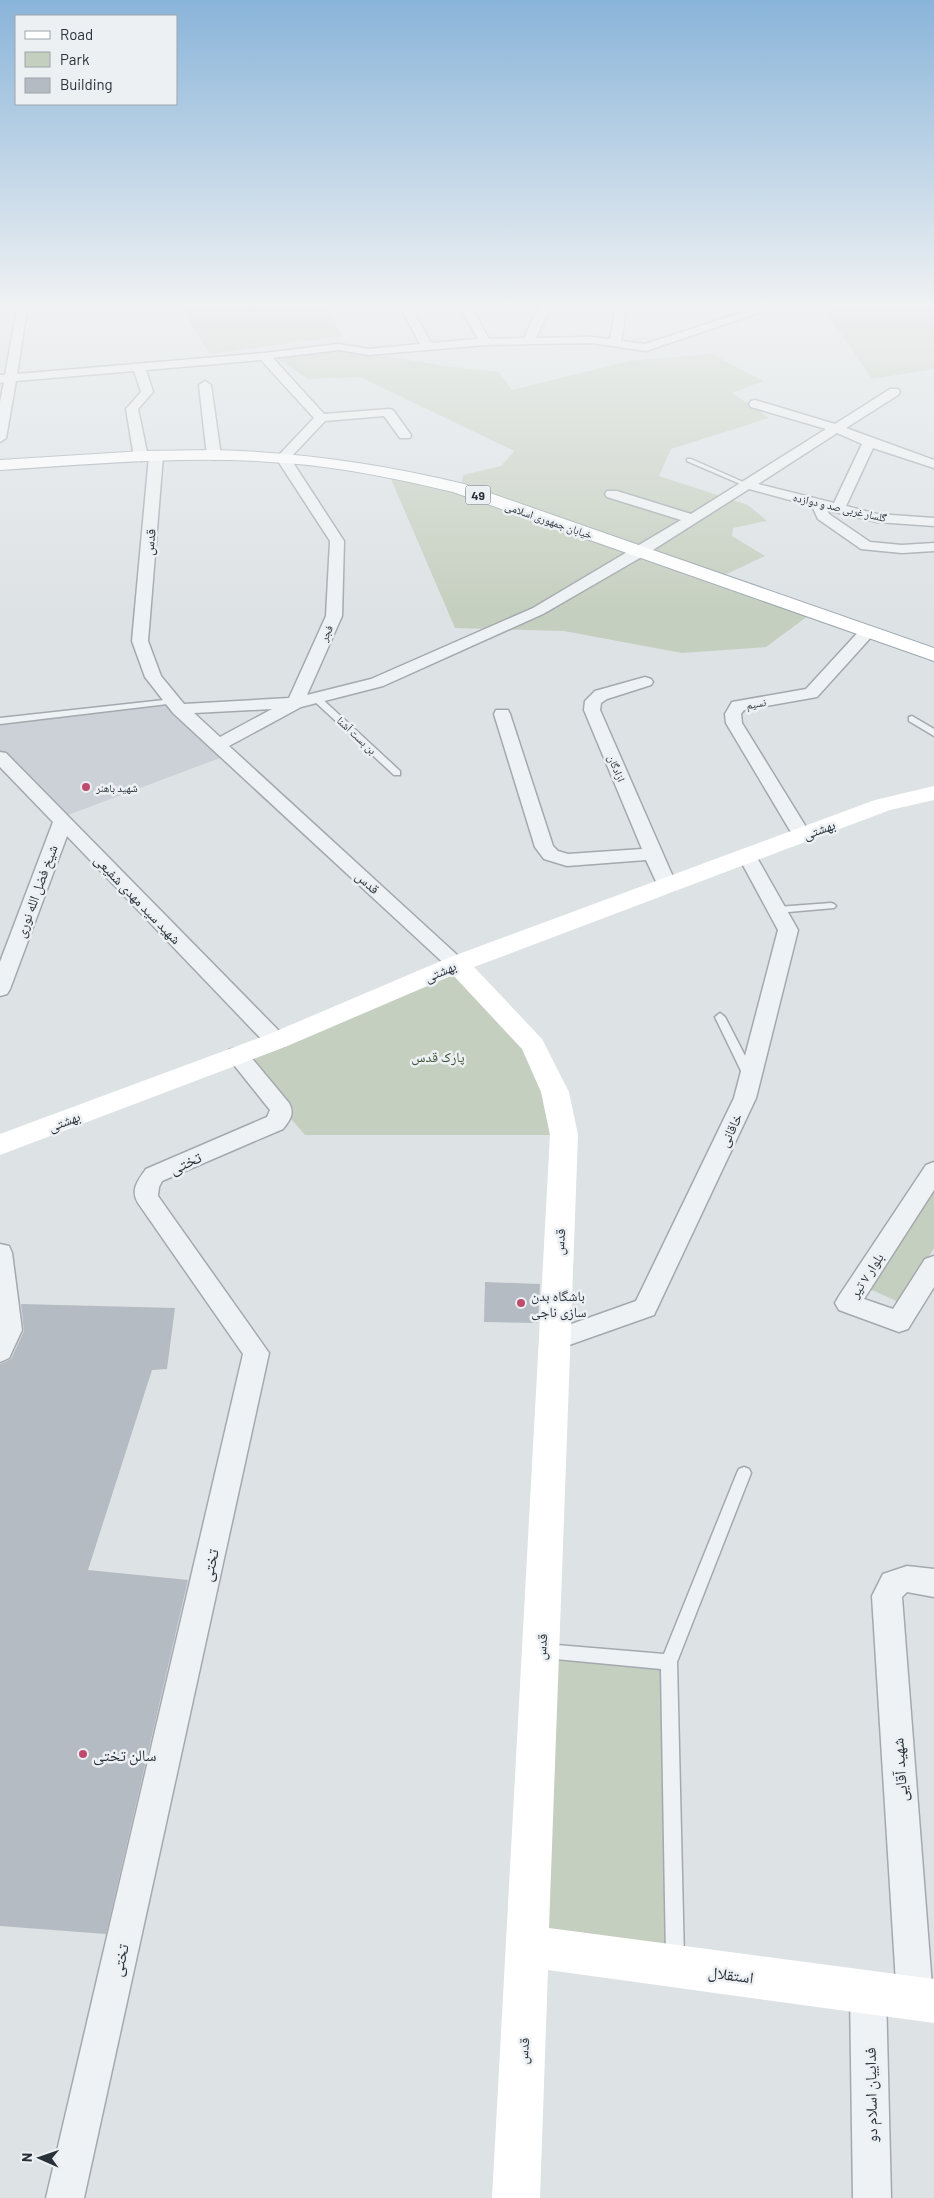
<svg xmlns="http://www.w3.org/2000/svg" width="934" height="2198" viewBox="0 0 934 2198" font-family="Barlow,'Noto Naskh Arabic',sans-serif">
  <rect width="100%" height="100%" fill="#dde2e5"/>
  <path fill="#cbd1d6" d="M172,701L228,755L60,818L0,757V722Z"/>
  <path fill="#c5cfbf" d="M177,303H327L341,336L210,354Z
    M820,303H934V369L872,379Z
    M335,348L445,366L499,372L512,390L630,361L712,354L763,381L732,393L769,418L671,449L659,476L748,505L767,521L733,528L732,536L765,556L722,576L461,486L463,475L501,466L514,451L360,377L308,379L275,357Z
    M384,472L457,489L812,613L766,647L682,653L564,631L455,628L391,479Z
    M457,964L533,1045L564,1135H305L237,1056Z
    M934,1175V1248L901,1303L863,1286Z
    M541,1650L669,1663L675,1966L529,1944Z"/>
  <path fill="#b5bbc2" d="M485,1282L540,1284L538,1323L484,1322Z
    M21,1304L175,1308L167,1369L152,1370L88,1570L188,1580L106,1934L0,1926V1364L11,1359L24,1331Z"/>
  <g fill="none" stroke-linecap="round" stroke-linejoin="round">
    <defs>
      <path id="lane" d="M687,459H691L750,485L745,486L687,461Z
        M313,696H319L400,771V775H394L313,700Z
        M173,699L177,701L176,703L0,724V718Z
        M912,716L934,729V736L909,721V717Z
        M831,903L834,904L836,906L834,908L777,913L772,910L777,907Z
        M720,1013L725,1017L756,1077L754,1080H746L744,1077L715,1017Z
        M744,1467L749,1469L751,1473L677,1662L684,1959L681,1965L675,1968L669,1965L666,1959L661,1669L545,1658L540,1656L537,1651L540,1646L545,1644L664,1654L737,1473L739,1469Z"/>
      <path id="street" d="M18,303H28L17,374L264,353L339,344L369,349L420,344L398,303H409L431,343L478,339L458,303H469L489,339L524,338L541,303H552L536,338L591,337L610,339L614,318L611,303H622L625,318L621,341L645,344L771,303H788L646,351L591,343L485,345L369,355L339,350L273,358L324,414L389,409L393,410L411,435L410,438H400L384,416L325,421L290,458L344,541L342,616L307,695L371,679L533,608L681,520L607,497L605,494L607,491H617L691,514L826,429L751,407L749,404L751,401L755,400L835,424L890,389H898L900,392L898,395L846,428L934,460V468L873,448L846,506L877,514L934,518V526L877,522L827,510L829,514L870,542L902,545L934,543V551L902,553L861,549L818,519L812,506L749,489L645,555L543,614L383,686L301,707L229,746L467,964L464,969L457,970L450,969L173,713L145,677L132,641L149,456L156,452L163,456L148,641L161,676L184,704L289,698L326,616L330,541L276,458L314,418L261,360L146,370L153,392L138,409L148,457L146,460L141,461L134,457L126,409L141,392L134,371L16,381L6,438L0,442V402L4,382L0,383V375H5ZM837,433L862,444L834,503L758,484ZM272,709L220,737L194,713Z
        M205,381L211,385L221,456L214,460L207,456L199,385Z
        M867,627L873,629L875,632L873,635L817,697L744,710L741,714L742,723L811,835L809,839L802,841L795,839L726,723L725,714L732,702L806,689L861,629Z
        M645,677L651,679L653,682L651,685L607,699L601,703L600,710L677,886L674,890L667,892L660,890L646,860L567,866L544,859L535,847L494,714L496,710H508L510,714L553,846L558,851L568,854L642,849L584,710L585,701L595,691Z
        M0,752L6,753L284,1036L287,1041L284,1046L276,1048L268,1046L67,836L10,989L7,994L0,996V962L53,822L0,767Z
        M747,850L754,852L756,856L798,930L756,1098L654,1315L555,1350L546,1347L542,1340L546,1333L636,1301L734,1098L778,930L738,856L740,852Z
        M237,1048L245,1050L289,1103C295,1114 290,1120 283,1129L162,1181L159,1187L158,1196L269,1353L84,2198H46L243,1354L138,1203C130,1190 138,1180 146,1169L267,1117L270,1110L226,1055L229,1050Z
        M934,1162V1190L864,1299L893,1309L925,1259L934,1256V1287L908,1329L899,1332L839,1310L835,1303L839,1296L926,1165Z
        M0,1244L9,1246L12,1253L22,1330L9,1358L0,1362Z
        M907,1566L934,1569V1597L907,1592L902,1597L933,1999L928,2012L915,2017L902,2012L897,1999L872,1596L883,1574Z
        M868,1974L881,1979L886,1992L891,2198H853L850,1992L855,1979Z"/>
      <path id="primary" d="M214,450C299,452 382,464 464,484L934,648V661L453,492C398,479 342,467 285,463C190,455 95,464 0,470V460L143,451Z"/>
    </defs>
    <use href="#lane" stroke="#a3a9ae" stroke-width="3"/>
    <use href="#street" stroke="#a3a9ae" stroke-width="3"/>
    <use href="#primary" stroke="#9da8b0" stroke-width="2"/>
    <use href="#lane" fill="#eff2f4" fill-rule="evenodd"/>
    <use href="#street" fill="#eff2f4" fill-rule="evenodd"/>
    <path fill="#fff" fill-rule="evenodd" d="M934,786V800L890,810L474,967L542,1039L569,1092L578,1135L549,1928L934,1979V2023L548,1970L540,2198H492L550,1135L541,1092L522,1049L453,975L285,1047L0,1155V1134L267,1035L448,958L875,800Z"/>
    <use href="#primary" fill="#fff" fill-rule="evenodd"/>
  </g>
  <linearGradient id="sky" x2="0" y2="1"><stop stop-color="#89b4d9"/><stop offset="0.5" stop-color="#f0f2f3"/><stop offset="1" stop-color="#f0f2f3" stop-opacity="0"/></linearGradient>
  <rect width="934" height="611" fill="url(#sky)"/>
  <g fill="#c14b6f" stroke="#ecf0f3" stroke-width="2">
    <circle cx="86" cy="787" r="5"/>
    <circle cx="521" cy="1303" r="5"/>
    <circle cx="83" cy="1754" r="5"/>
  </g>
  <g text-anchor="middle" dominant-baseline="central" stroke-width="5" stroke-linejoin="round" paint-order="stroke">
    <g font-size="11" fill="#28313a" stroke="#ecf0f3">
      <text transform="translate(840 507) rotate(13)">گلسار غربی صد و دوازده</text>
      <text transform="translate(549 520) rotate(19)">خیابان جمهوری اسلامی</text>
      <text transform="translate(326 633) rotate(-66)">فجر</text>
      <text transform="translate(756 703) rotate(-10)">نسیم</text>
      <text transform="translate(357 735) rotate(43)">بن بست آشنا</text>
      <text transform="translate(617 768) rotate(67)">ازادگان</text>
    </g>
    <g font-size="11" fill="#28313a" stroke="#ecf0f3" text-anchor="start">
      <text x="96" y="787">شهید باهنر</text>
    </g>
    <rect fill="#ecf0f3" stroke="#636a72" stroke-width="1" x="465.5" y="485.5" width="25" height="19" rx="4"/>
    <g font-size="12" font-weight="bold" fill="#28313a">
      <text x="478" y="495">49</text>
    </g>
    <g font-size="14" fill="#28313a" stroke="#ecf0f3">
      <text transform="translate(149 542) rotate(-85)">قدس</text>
      <text transform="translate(819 829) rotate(-20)">بهشتی</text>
      <text transform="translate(368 882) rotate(42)">قدس</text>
      <text transform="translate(36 891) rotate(-70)">شیخ فضل الله نوری</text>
      <text transform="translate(138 899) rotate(46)">شهید سید مهدی شفیعی</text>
      <text transform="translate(440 971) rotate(-23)">بهشتی</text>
      <text transform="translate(64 1121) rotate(-21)">بهشتی</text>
      <text transform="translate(730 1130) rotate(-64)">خاقانی</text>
      <text transform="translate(559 1242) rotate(-87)">قدس</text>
      <text transform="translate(866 1275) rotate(-57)">بلوار ۷ تیر</text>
      <text transform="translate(541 1647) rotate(-87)">قدس</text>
      <text transform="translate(523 2051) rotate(-87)">قدس</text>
    </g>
    <g font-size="14" fill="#415536" stroke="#ecf0f3">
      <text x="438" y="1056">پارک قدس</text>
    </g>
    <g font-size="14" fill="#28313a" stroke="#ecf0f3" text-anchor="start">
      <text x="531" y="1295">باشگاه بدن<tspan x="531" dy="16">سازی ناجی</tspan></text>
    </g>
    <g font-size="16" fill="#28313a" stroke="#ecf0f3">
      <text transform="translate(185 1162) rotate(-24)">تختی</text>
      <text transform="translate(209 1565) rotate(-77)">تختی</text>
      <text transform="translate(899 1770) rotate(-94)">شهید آقایی</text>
      <text transform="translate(119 1960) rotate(-77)">تختی</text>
      <text transform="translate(731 1974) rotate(8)">استقلال</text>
      <text transform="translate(870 2095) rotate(-91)">فداییان اسلام دو</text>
    </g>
    <g font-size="16" fill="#28313a" stroke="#ecf0f3" text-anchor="start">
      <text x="93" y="1754">سالن تختی</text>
    </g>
  </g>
  <rect x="15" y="15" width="162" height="90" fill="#ecf0f3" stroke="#9ea4a9"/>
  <rect x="25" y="31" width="25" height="8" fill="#ffffff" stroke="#9ea4a9"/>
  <text x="60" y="40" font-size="15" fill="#28313a">Road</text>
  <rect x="25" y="52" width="25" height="15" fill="#c5cfbf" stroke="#9ea4a9"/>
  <text x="60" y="65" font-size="15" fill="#28313a">Park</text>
  <rect x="25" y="78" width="25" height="15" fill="#b5bbc2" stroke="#9ea4a9"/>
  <text x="60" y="90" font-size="15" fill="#28313a">Building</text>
  <g transform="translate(40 2158) rotate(272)" stroke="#ecf0f3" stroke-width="4" paint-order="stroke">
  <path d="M0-4L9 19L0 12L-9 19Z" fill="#28313a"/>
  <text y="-8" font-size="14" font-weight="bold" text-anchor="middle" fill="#28313a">N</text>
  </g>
</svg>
